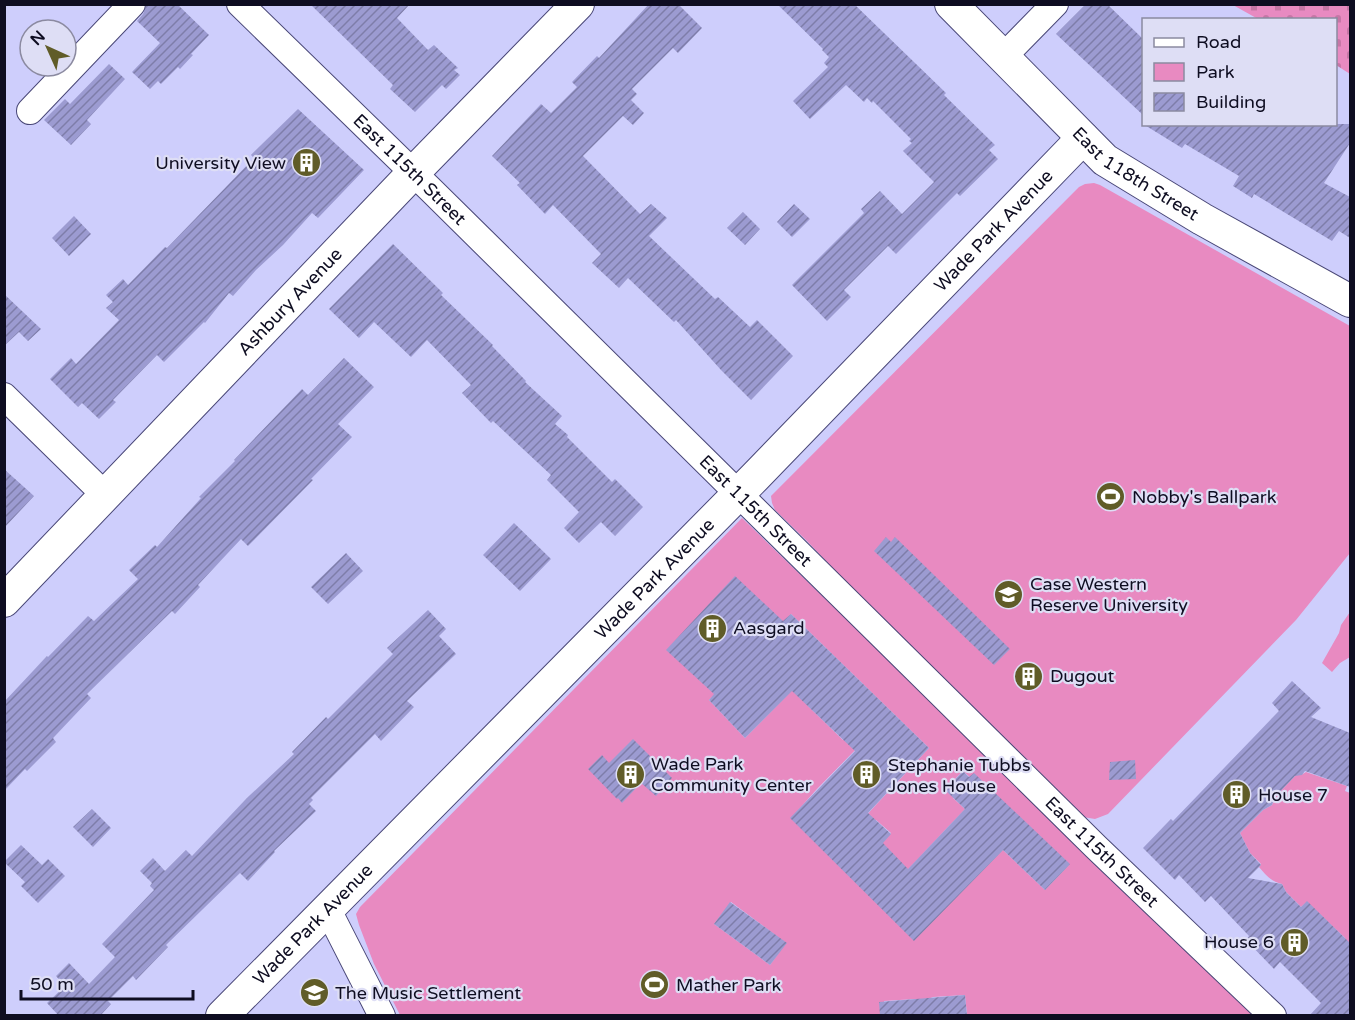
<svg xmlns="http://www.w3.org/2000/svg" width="1355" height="1020" viewBox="0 0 1355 1020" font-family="'Varela Round',sans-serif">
  <defs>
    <pattern id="cemetery-stones" width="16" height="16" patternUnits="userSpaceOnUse" patternTransform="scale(1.5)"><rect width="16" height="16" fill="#e88ac1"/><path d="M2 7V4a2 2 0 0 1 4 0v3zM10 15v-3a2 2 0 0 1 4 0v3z" fill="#c676a6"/></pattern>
    <pattern id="building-hatch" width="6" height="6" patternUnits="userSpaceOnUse" patternTransform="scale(1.5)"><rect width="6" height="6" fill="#9c9bd1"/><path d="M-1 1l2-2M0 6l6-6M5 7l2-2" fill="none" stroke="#7e7da9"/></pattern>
  </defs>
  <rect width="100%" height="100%" fill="#cecefc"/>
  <path fill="#e88ac1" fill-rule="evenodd" d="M1094,183L1100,185L1350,326V553L1296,620L1108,814L1095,819L1083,817L888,626L806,540L775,510L772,503L771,496L1079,187L1085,184Z
    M742,518L1255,1015H967L965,995L933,997L919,1003L915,999L884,1001V1016L400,1015L374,964L359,925L356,914L360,907ZM791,614L929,748L860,822L876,820L891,833L882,843L898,880L965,809L953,798L955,797L946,788L963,771L1069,865L1045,890L1003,850L914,940L791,818L817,789L870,735L843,740L807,705L808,674L745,738L709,700ZM731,902L786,943L770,965L714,924Z
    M1350,612V657L1340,663L1332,672L1322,663L1339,633L1341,625Z
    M1306,772L1347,786L1345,791L1350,793V948L1346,952L1345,938L1307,902L1301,907L1286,892L1282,884C1271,882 1266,875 1259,867L1261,864L1250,853L1240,833L1263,810L1272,805L1275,797L1296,775H1301Z"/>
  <path fill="url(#cemetery-stones)" d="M1233,5H1350V74L1336,65V20L1258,19Z"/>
  <path fill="url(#building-hatch)" d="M147,4H177L209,35L191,54L193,55L180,69L178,67L161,84L158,81L150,89L132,72L160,43L137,21L143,14Z
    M310,4H410L397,18L428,50L434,45L458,68L454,70L460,75L446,89L442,85L415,112L390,89L393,85Z
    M649,4H678L702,28L678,53L673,48L632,89L637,94L631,100L644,113L633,125L623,116L583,156L640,214L651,204L667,218L649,236L715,299L718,297L750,327L757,320L793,356L751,400L721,370L676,320L674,322L628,278L619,288L592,263L601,254L553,205L545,214L517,185L520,183L492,156L541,104L551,113L577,87L572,82L597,56L599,58Z
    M777,4H854L946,93L944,95L995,145L989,150L998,159L960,196L957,193L896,254L888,246L844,290L851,297L827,321L792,285L864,213L861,209L880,191L902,214L934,182L903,151L912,143L909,141L911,139L873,101L872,103L867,98L864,102L846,85L810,119L793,101L828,67L824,63L829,57L822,50L823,49Z
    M1086,4H1107L1143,39V115L1056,34Z
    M109,64L125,79L87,120L91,124L71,145L44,120L65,99L70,104Z
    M298,109L364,170L318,218L312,213L283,245L256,270L233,296L229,293L205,323L204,322L164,362L157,355L113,400L116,402L99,419L82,403L78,407L50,379L71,358L76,364L119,320L106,308L113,302L106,295L123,279L128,285L165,247L167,248L254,158L251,155Z
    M1143,124H1350V143L1324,183L1350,197V238L1339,231L1332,241L1254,194L1252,198L1233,186L1239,176L1185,144L1182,148Z
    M794,204L810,219L792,237L777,222Z
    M743,212L760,229L745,245L727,228Z
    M74,216L91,234L69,256L52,238Z
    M393,244L443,293L441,295L493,345L492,346L526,381L525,382L562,416L555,424L568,435L567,437L612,482L615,479L643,507L615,536L601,522L579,543L564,528L579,512L547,480L551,475L493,421L491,423L462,393L471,385L427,340L411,357L374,322L359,338L329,309Z
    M4,294L41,329L28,341L19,332L4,346Z
    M344,358L374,387L338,424L352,437L311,479L313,480L248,546L241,539L198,585L200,587L175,614L172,611L87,694L91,698L53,738L56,742L27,771L25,769L4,791V702L47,656L48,657L88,616L94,621L138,579L129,570L155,545L157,547L201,498L199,497L235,461L234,460L302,389L308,395Z
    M4,469L34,496L4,528Z
    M514,523L551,559L520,591L483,555Z
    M886,537L891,542L895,537L1010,649L994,665L874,551Z
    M346,553L363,571L328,604L311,587Z
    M735,576L783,621L791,614L929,748L868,813L891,834L883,843L908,869L965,809L945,790L963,771L969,777L974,773L1070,864L1045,890L1003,850L914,941L790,818L855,751L792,691L745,738L709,700L714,694L666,650Z
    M428,610L446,629L439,636L456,654L407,701L414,707L381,741L375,734L311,798L313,800L309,804L316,811L274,851L275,852L248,881L240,873L166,945L168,947L136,980L133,976L108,1001L111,1004L100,1016H59L47,1003L65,986L56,976L69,963L89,984L115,957L102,944L154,890L150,886L152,883L140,871L153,858L165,871L186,850L192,856L247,798L294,754L292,752L326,717L328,719L393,654L387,648Z
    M1292,681L1321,708L1311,717L1350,733V787L1305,771L1302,775L1295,776L1275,797L1272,805L1263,810L1240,833L1250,853L1261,865L1248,878L1282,884L1286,892L1301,907L1307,901L1350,943V1016H1309L1321,1003L1280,962L1274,969L1246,940L1249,936L1211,896L1205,902L1179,875L1175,880L1143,848L1171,819L1173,821L1279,711L1272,703Z
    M633,739L672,778L656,796L641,783L622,803L618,798L617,799L588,769L602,755L609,763Z
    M1135,760L1136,779L1109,780L1110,762Z
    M92,809L111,828L93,847L73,827Z
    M21,845L42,865L48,859L65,876L38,903L21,886L25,882L4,862Z
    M730,902L787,943L770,965L714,924Z
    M965,995L967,1016H880L879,1002Z"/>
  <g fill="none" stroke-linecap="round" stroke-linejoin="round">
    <defs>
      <g id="minor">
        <path id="s1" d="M240,4L431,190L1096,847L1273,1016"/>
        <path d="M1003,57L1055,4"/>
        <path d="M30,111L132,4"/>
        <path d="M4,396L105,495"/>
        <path d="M327,908L382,1016"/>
      </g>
      <g id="tertiary">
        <path id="s2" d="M951,4L1105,160L1202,219L1350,301"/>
        <path id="s3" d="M4,601L413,173L578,4"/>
        <path id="s4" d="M222,1016L755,477L1083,138"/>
      </g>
    </defs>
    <use href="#minor" stroke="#494777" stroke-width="28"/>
    <use href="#tertiary" stroke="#494777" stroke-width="34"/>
    <use href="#minor" stroke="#fff" stroke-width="26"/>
    <use href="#tertiary" stroke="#fff" stroke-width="32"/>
  </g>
  <defs>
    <symbol id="building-disc" viewBox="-11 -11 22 22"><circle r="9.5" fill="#605c28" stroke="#dedef5"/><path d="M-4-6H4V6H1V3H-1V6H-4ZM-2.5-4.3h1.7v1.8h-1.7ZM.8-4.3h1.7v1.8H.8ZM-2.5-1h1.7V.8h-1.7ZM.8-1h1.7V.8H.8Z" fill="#fff"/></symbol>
    <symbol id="stadium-disc" viewBox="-11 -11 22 22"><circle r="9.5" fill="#605c28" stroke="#dedef5"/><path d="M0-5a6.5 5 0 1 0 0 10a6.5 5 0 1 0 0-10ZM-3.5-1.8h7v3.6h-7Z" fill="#fff"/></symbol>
    <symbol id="university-disc" viewBox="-11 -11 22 22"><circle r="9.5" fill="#605c28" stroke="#dedef5"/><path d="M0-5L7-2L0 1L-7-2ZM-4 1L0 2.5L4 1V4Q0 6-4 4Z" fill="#fff"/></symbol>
    <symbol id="school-disc" viewBox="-11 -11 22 22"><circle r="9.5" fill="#605c28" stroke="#dedef5"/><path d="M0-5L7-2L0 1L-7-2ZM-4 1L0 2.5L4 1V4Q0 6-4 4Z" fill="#fff"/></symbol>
  </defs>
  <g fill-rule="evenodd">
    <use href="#building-disc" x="290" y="146" width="33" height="33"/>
    <use href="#stadium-disc" x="1094" y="480" width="33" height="33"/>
    <use href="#university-disc" x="992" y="578" width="33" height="33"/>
    <use href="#building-disc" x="696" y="612" width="33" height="33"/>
    <use href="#building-disc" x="1012" y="660" width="33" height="33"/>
    <use href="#building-disc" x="614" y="758" width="33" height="33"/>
    <use href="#building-disc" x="850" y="758" width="33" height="33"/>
    <use href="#building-disc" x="1220" y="778" width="33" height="33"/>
    <use href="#building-disc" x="1278" y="926" width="33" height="33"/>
    <use href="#stadium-disc" x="638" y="968" width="33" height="33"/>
    <use href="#school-disc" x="298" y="976" width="33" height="33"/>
  </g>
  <g text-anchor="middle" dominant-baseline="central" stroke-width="4.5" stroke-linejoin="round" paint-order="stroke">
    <g font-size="18" fill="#0e0d21" stroke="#dedef5" text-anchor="start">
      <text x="286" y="163" text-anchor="end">University View</text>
      <text x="1132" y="497">Nobby's Ballpark</text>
      <text x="1030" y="584">Case Western<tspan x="1030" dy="21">Reserve University</tspan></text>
      <text x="733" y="628">Aasgard</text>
      <text x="1050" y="676">Dugout</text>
      <text x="651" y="764">Wade Park<tspan x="651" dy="21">Community Center</tspan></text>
      <text x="888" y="765">Stephanie Tubbs<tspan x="888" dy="21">Jones House</tspan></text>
      <text x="1258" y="795">House 7</text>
      <text x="1274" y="942" text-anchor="end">House 6</text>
      <text x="676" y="985">Mather Park</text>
      <text x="335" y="993">The Music Settlement</text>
    </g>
    <g font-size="18" fill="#0e0d21" stroke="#dedef5">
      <text stroke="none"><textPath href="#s1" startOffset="237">East 115th Street</textPath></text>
      <text stroke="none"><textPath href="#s2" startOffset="252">East 118th Street</textPath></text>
      <text stroke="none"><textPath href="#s4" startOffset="1101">Wade Park Avenue</textPath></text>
      <text stroke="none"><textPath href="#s3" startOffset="414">Ashbury Avenue</textPath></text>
      <text stroke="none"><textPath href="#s1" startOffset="723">East 115th Street</textPath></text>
      <text stroke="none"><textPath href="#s4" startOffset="615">Wade Park Avenue</textPath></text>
      <text stroke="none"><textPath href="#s1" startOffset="1209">East 115th Street</textPath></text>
      <text stroke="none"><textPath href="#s4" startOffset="129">Wade Park Avenue</textPath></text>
    </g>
  </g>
  <rect width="1355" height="1020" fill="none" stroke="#0e0d21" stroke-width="12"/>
  <rect x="1142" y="18" width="195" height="108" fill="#dedef5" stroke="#8b8aa0" stroke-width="1.5"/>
  <rect x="1154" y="38" width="30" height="9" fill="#ffffff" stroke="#8b8aa0" stroke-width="1.5"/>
  <text x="1196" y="48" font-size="18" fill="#0e0d21">Road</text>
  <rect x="1154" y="63" width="30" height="18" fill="#e88ac1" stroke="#8b8aa0" stroke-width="1.5"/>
  <text x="1196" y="78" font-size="18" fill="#0e0d21">Park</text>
  <rect x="1154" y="93" width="30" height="18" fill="url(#building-hatch)" stroke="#8b8aa0" stroke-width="1.5"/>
  <text x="1196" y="108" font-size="18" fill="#0e0d21">Building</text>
  <g transform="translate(48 48) rotate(315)"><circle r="28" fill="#dedef5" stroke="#8b8aa0" stroke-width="1.5"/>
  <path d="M0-4.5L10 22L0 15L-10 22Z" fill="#605c28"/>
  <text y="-9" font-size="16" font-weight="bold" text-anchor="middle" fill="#0e0d21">N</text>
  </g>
  <path d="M21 990v9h172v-9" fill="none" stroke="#0e0d21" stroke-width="3"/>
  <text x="30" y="990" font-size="18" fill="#0e0d21" stroke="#dedef5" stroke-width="4.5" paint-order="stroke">50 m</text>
</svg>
